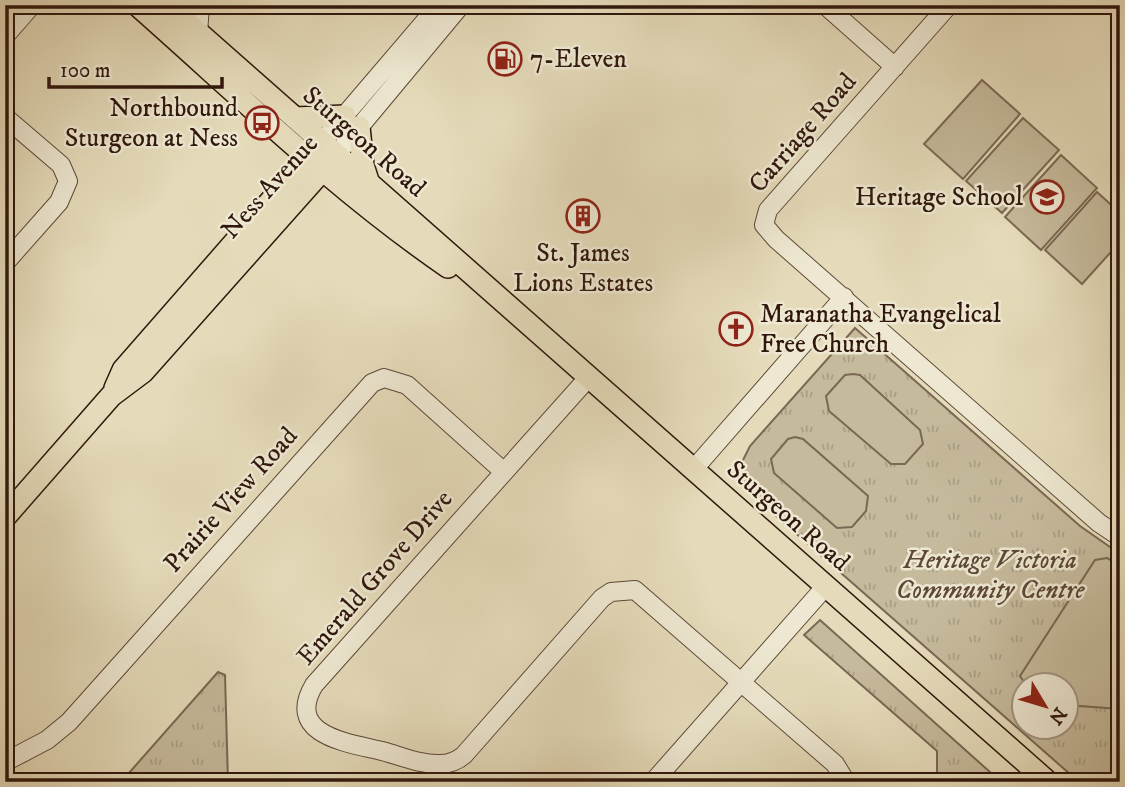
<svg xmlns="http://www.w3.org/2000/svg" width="1125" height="787" viewBox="0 0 1125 787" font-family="'IM FELL DW Pica',serif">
  <defs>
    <pattern id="grass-tufts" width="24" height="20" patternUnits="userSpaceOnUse" patternTransform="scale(1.75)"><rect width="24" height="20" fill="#c6ba9c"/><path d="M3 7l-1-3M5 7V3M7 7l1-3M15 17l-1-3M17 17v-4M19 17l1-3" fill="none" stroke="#aa9f85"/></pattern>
  </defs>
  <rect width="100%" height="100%" fill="#e5dbba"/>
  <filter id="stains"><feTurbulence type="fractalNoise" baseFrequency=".00286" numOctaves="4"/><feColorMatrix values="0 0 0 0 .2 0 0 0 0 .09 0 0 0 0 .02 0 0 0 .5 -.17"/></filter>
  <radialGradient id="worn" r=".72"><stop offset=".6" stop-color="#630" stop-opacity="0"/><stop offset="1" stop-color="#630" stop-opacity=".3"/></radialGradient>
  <path fill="url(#grass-tufts)" stroke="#7b6854" stroke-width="2" fill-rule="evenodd" d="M855,328L1080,526L1120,554V782H1079L751,494L735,476L750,446ZM1024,686H1066V728H1024Z
    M820,620L1000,781V782H937V751L804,635Z
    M218,672L225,675L228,782H121Z"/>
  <path fill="#c6ba9c" stroke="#7b6854" stroke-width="2" d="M982,80L1020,114L963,179L924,144Z
    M1023,118L1059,150L1002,213L966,181Z
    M1061,155L1097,188L1041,250L1005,217Z
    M1097,192L1120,213V242L1082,284L1045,250Z
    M853,374L860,375L920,430L923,444L905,464H891L829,411L826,396L845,375Z
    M795,437L803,439L868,496L866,511L852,527L837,528L774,473L771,459L788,439Z
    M1107,558L1120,565V709L1066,705V686L1026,685L1020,676L1095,560Z"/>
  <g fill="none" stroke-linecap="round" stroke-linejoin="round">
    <defs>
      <path id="minor" d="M825,5L895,67
        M949,5L768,210L764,225L776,239L1099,523L1120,537
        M198,33L200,5
        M5,36L32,5
        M5,117L61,165L68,181L59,202L5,263
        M321,143L439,5
        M336,155L461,5
        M588,378L314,685C284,736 350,743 382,751C401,756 421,765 440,764C450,764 457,761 464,755L602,598L611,592L635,590L835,764L846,782
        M693,470L844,297
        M5,762L47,740L69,722L372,383L384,378L407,385L504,472
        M653,782L826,586"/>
      <path id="major" d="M137,5C239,95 337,191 448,267
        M167,5L1048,782
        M295,118L345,116
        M359,127L363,165L369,184
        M115,388L123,370L317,148
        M5,517L111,396L143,372L336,155"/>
    </defs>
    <use href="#minor" stroke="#5d4838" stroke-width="20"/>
    <use href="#major" stroke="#30170c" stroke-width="24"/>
    <use href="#minor" stroke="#eee8d2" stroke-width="18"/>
    <use href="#major" stroke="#e5dbba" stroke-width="21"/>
  </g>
  <defs>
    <symbol id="fuel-ring" viewBox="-11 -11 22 22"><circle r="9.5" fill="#eee8d2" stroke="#8f2418" stroke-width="1.5"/><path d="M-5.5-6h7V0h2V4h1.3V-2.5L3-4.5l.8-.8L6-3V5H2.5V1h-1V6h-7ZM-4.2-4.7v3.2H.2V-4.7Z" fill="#8f2418"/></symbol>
    <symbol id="bus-ring" viewBox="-11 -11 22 22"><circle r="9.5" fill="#eee8d2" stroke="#8f2418" stroke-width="1.5"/><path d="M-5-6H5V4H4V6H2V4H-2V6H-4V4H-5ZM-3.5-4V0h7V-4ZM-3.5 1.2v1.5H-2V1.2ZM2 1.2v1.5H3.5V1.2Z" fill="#8f2418"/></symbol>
    <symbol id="school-ring" viewBox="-11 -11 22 22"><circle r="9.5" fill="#eee8d2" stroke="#8f2418" stroke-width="1.5"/><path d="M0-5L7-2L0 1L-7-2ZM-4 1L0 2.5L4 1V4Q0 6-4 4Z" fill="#8f2418"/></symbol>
    <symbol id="building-ring" viewBox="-11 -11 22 22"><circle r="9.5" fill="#eee8d2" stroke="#8f2418" stroke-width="1.5"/><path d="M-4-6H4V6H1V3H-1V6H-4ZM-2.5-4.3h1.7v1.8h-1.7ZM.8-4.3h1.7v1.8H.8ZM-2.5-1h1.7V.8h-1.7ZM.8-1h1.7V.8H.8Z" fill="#8f2418"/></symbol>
    <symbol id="church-ring" viewBox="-11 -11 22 22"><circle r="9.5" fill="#eee8d2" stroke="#8f2418" stroke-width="1.5"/><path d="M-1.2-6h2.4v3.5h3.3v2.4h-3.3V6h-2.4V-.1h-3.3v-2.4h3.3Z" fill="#8f2418"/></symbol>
  </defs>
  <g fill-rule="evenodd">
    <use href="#fuel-ring" x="486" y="40" width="38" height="38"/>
    <use href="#bus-ring" x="243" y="104" width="38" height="38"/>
    <use href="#school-ring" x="1028" y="178" width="38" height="38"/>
    <use href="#building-ring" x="564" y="197" width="38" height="38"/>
    <use href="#church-ring" x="717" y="310" width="38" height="38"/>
  </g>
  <g text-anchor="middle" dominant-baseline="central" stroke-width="5" stroke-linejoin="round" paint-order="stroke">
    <g font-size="26" fill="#30170c" stroke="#eee8d2" text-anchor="start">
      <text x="530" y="59">7-Eleven</text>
      <text x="238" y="108" text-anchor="end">Northbound<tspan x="238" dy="30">Sturgeon at Ness</tspan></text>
      <text x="1023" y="197" text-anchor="end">Heritage School</text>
      <text x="583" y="253" text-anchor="middle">St. James<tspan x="583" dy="30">Lions Estates</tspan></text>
      <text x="760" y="314">Maranatha Evangelical<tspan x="760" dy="30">Free Church</tspan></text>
    </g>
    <g font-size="26" fill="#30170c" stroke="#eee8d2">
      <text transform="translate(803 133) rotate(-49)">Carriage Road</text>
      <text transform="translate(364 142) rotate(41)">Sturgeon Road</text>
      <text transform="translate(270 187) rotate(-48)">Ness Avenue</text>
      <text transform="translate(231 500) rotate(-48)">Prairie View Road</text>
      <text transform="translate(788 516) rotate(41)">Sturgeon Road</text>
      <text transform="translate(375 578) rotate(-49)">Emerald Grove Drive</text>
    </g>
    <g font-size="26" font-style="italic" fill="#5d4837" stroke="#eee8d2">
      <text x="990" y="560">Heritage Victoria<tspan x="990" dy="30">Community Centre</tspan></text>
    </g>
  </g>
  <rect width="1125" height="787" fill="none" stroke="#e5dbba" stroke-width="28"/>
  <rect x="7" y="7" width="1111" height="773" fill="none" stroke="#30170c" stroke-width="3.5"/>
  <rect x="14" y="14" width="1097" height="759" fill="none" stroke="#30170c" stroke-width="2"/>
  <g transform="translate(1045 706) rotate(128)"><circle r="33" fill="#eee8d2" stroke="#a29483" stroke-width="2"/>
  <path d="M0-5L12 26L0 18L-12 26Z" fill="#8f2418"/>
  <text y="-10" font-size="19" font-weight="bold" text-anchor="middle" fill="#30170c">N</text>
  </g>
  <path d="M49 77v10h173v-10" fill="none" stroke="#30170c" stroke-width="3.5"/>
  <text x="60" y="77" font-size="21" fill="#30170c" stroke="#eee8d2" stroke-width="5" paint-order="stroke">100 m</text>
  <rect width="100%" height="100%" filter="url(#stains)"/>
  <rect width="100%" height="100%" fill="url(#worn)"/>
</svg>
